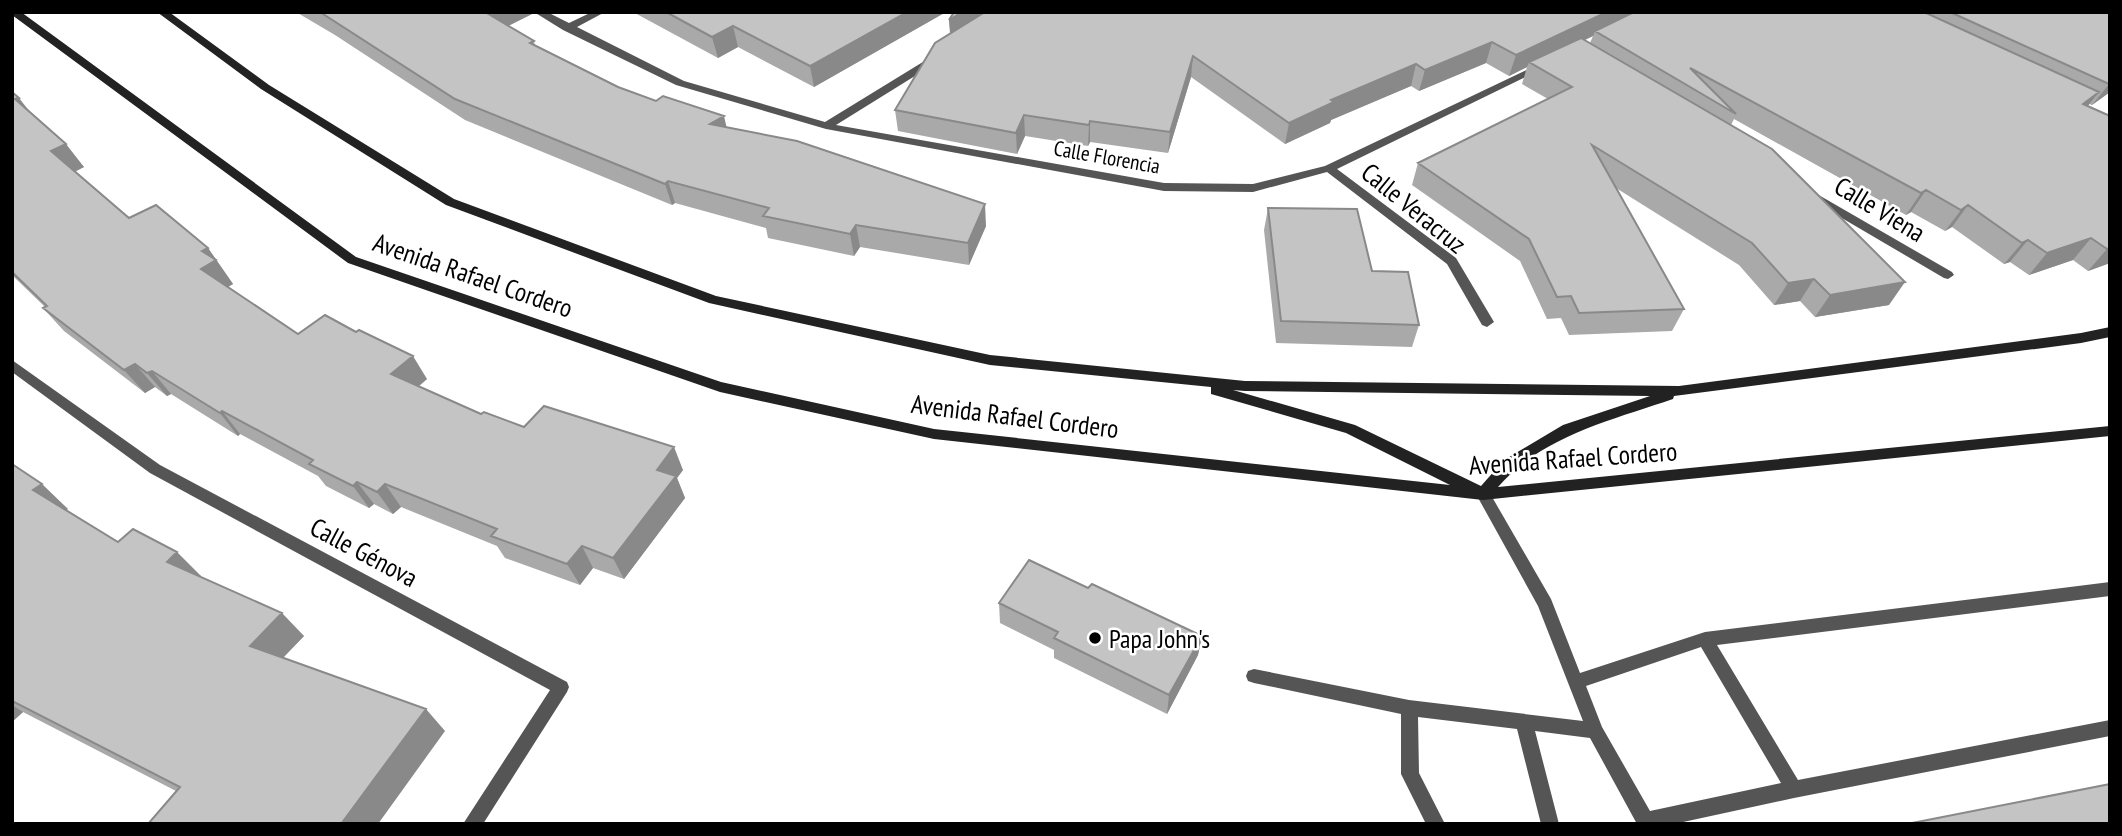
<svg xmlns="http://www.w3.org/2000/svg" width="2122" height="836" viewBox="0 0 2122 836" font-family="'PT Sans Narrow',sans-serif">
  <rect width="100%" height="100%" fill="#fff"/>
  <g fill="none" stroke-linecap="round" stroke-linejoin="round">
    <path fill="#555" fill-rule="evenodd" d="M1483,488L1488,490L1551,599L1580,673L1705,632L2110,582V596L1717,645L1798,780L2110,720V736L1794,798L1674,824H1637L1590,738L1535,731L1559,824H1541L1517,729L1418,717L1419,773L1445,824H1426L1401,774V714L1254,683L1248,681L1246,676L1248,671L1254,669L1409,700L1583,721L1538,606L1476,494L1478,490ZM1701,647L1781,783L1650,811L1602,727L1586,686Z"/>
    <path fill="#555" fill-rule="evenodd" d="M534,12H547L569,23L592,12H605L577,27L684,81L825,122L931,57H939V61L836,125L1164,183L1253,184L1325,166L1537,65L1541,64L1546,67L1337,169L1456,258L1494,322L1487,327L1482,325L1447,264L1327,172L1253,192L1164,191L826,129L676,85L563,30Z
      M1810,190L1952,272L1954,275L1948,279L1944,278L1806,197L1804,194Z
      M12,360L160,465L567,682L569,687L567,692L483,824H463L550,690L150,473L12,372Z"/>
    <path fill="#222" fill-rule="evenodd" d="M12,12H21L356,257L721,382L934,429L1450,485L1346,433L1211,394V387L990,365L709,303L446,205L261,89L157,12H169L269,85L454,199L716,296L990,355L1245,381L1679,386L2081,333L2110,327V337L2081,343L1674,396L1673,399C1612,420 1542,436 1498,487L2110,426V436L1483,500L934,439L720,392L348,263L12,15ZM1233,390L1245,391L1650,396L1563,425L1504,460L1481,486L1355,425Z"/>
  </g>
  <path fill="#a9a9a9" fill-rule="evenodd" d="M296,12H532V14L508,26L534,41L535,46L618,87L986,226L969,265L860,247L854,256L768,238L766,228L675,203L672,205L465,120L335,35Z
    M633,12H946L814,87L738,47L718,58Z
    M954,12H2110V92L2092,105L2089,104L2088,106L2110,116V263L2088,271L2073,260L2029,275L2010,262L2004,264L1952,227L1945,231L1911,212L1906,215L1734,119L1731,125L1889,305L1815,317L1800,301L1774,305L1739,265L1616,188L1684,309L1672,331L1569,335L1561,318L1547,319L1520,261L1412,185L1418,163L1548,99L1522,84L1527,67L1509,76L1486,63L1419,91L1411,86L1331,120L1330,123L1285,144L1191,77L1168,153L1090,142L1088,146L1025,136L1017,154L898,131L895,110L950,34L949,20ZM1593,36L1590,43L1585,40Z
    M12,92L31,114L84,167L75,172L129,218L208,248L233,284L228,287L298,334L427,379L419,386L481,414L524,427L683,470L677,478L685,498L624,579L593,568L580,585L505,558L497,546L401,507L393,514L374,504L369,508L326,486L318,476L240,434L238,436L171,394L167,396L155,387L145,393L64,331L43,308L45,307L12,275Z
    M1268,208L1372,271L1419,325L1412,347L1276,343L1264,230Z
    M12,464L68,509L66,510L118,542L201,576V577L304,636L283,658L445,731L176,791L23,712L12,722Z
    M1088,588L1202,636L1198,655L1167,714L1054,658V650L1000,623L999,603Z"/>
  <path fill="#898989" d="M485,12H532V14L494,33Z
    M907,12H946L814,87L810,66Z
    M962,12H1003L951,41L949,20Z
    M1607,12H1643L1595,31L1593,36L1533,64L1529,62L1527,67L1509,76L1516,55Z
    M733,26L738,47L718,58L712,37Z
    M1492,42L1486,63L1419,91L1425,70Z
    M1193,56L1191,77L1168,153L1170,132Z
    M1416,64L1411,86L1331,120L1330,123L1285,144L1289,123L1331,100Z
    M2110,83V92L2092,105Z
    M2099,92L2082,113L2083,104Z
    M19,98L37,121L15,99Z
    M1024,115L1025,136L1017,154L1016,133Z
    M724,116L729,138L710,124Z
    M1090,121V142L1088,146L1089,125Z
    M66,144L84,167L69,174L51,151Z
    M668,181L675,203L672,205L665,184Z
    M1926,190L1911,212L1906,215L1921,193Z
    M985,204L986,226L969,265L968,243Z
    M1968,205L1952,227L1945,231L1961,210Z
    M856,225L860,247L854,256L850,234Z
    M2091,238L2073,260L2029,275L2047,253Z
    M2028,240L2010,262L2004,264L2022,243Z
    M208,248L233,284L218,293L201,269L202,251Z
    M2110,248V263L2088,271L2107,249Z
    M1814,279L1800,301L1774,305L1788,283Z
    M1905,282L1889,305L1815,317L1830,295Z
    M413,356L427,379L406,397L391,374Z
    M135,364L155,387L145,393L124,370Z
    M152,371L171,394L167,396L147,373Z
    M222,411L240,434L238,436L220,413Z
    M674,447L683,470L677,478L685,498L624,579L613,558L657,470Z
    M357,482L374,504L369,508L353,486Z
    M42,484L68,509L59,515L33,490Z
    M385,484L401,507L393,514L377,492Z
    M582,546L593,568L580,585L567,564Z
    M177,552L201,576L191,585L167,562Z
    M282,613L304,636L273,668L250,646Z
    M1202,636L1198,655L1167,714L1169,695Z
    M12,705L23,712L12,722Z
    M426,709L445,731L378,824H341Z"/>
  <path fill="#c4c4c4" stroke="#898989" stroke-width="2" d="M320,12H485L534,41L530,43L618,87L656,101L663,96L724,116L710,124L797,141L985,204L968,243L856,225L850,234L763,216L769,208L668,181L665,184L455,99Z
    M666,12H907L810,66L733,26L712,37Z
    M954,12H962L949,20Z
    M985,12H1607L1516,55L1492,42L1425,70L1416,64L1331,100L1334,102L1289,123L1193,56L1170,132L1090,121L1089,125L1024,115L1016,133L895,110L935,43Z
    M1634,12H1924L2099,92L2083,104L2110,116V248L2107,249L2091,238L2047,253L2028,240L2022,243L1968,205L1961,210L1926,190L1921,193L1690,68L1736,114L1595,31Z
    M1950,12H2110V83L2109,84Z
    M1581,38L1772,149L1905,282L1830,295L1814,279L1788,283L1752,243L1592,145L1684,309L1579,313L1571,296L1557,297L1529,239L1418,163L1572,87L1529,62Z
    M12,92L19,98L15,99L66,144L51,151L129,218L156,205L208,248L202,251L216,260L201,269L298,334L325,315L356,332L359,330L413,356L391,374L481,414L484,412L524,427L544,406L674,447L657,470L676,476L613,558L582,546L567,564L491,536L497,529L385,484L377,492L357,482L353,486L309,464L313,460L222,411L220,413L152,371L147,373L135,364L124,370L43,308L47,306L12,272Z
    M1268,208L1357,209L1372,271L1408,272L1419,325L1281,321Z
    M12,464L42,484L33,490L118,542L133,529L177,552L167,562L282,613L250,646L426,709L341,824H148L180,787L12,701Z
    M1029,560L1088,588L1092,584L1202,636L1169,695L1054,638L1058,632L999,603Z
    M2110,784V824H1907Z"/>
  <circle fill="#000" stroke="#fff" stroke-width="2.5" cx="1095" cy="638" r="7"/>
  <g text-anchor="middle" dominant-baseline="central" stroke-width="5" stroke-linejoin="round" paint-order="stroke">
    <g font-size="21" fill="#000" stroke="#fff">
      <text transform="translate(1107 157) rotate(10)">Calle Florencia</text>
    </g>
    <g font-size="26" fill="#000" stroke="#fff">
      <text transform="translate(1414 208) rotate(39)">Calle Veracruz</text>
      <text transform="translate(1880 209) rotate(31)">Calle Viena</text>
      <text transform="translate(473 275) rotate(19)">Avenida Rafael Cordero</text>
      <text transform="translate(1015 416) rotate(7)">Avenida Rafael Cordero</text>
      <text transform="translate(1573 458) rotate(-4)">Avenida Rafael Cordero</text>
      <text transform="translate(364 552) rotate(28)">Calle Génova</text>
    </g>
    <g font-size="26" fill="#000" stroke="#fff" text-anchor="start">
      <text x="1109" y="638">Papa John's</text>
    </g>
  </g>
  <rect width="2122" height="836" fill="none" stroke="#000000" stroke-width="28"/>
</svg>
